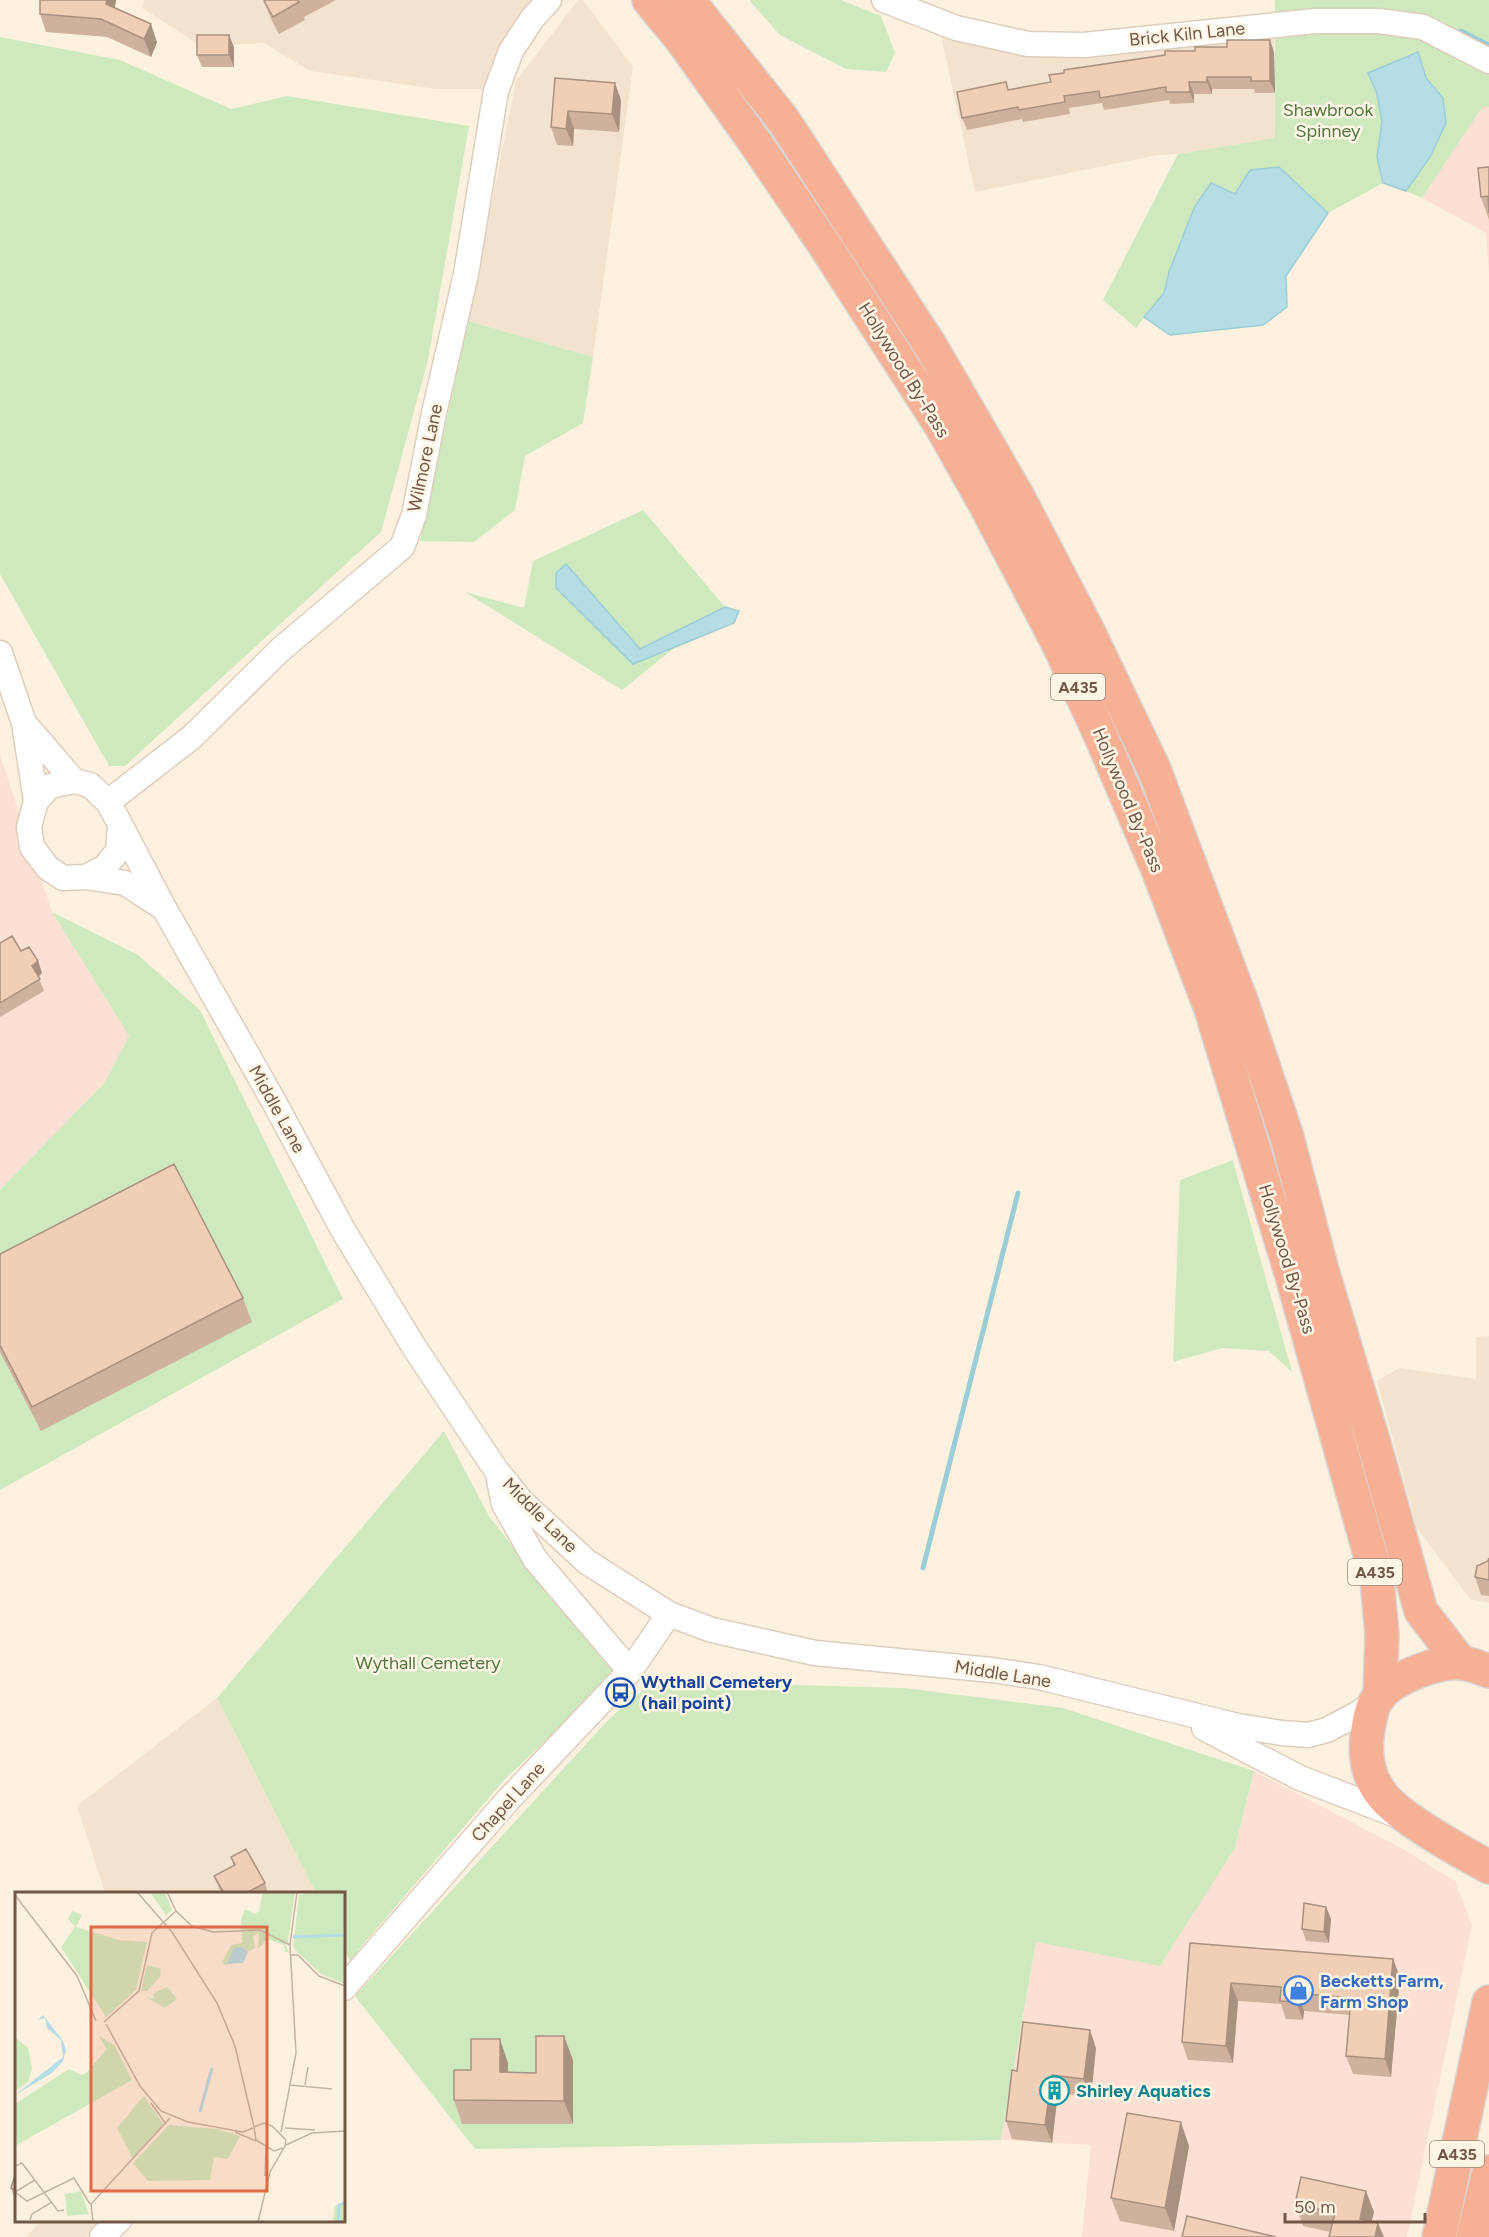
<svg xmlns="http://www.w3.org/2000/svg" width="1489" height="2237" viewBox="0 0 1489 2237" font-family="Figtree,sans-serif">
  <rect width="100%" height="100%" fill="#fcf1df"/>
  <path fill="#f3e3ce" d="M144,0H534L482,89H436L310,71L264,43L202,47L142,8Z
    M578,0H583L633,67L593,357L468,321L516,81Z
    M1274,32L1275,139L1178,154L1158,155L975,192L941,35Z
    M1489,1336V1603L1470,1599L1417,1528L1377,1381L1399,1368L1476,1379V1337Z
    M217,1698L316,1893H105L77,1806Z
    M41,2221H102L86,2237H26Z"/>
  <path fill="#fce0d3" d="M1483,105L1489,107V272L1486,233L1422,198Z
    M0,755L52,912L129,1036L104,1083L0,1190Z
    M1254,1771L1403,1849L1455,1881L1472,1925L1407,2237H1082L1091,2145L1001,2140L1036,1942L1235,1848Z"/>
  <path fill="#cfe9bf" d="M749,0H841L881,16L895,53L886,72L846,69L780,35Z
    M1275,0H1489V107L1483,106L1422,198L1406,191L1430,157L1443,99L1426,78L1418,52L1368,73L1377,94L1382,122L1377,157L1383,183L1328,213L1279,167L1250,170L1235,194L1211,183L1194,208L1169,272L1164,293L1136,328L1103,300L1178,154L1275,138Z
    M0,37L120,60L231,109L287,96L469,126L428,360L381,532L125,766H109L0,574Z
    M468,321L593,357L583,423L525,456L515,510L474,542L420,541Z
    M643,510L725,607L699,619L710,633L673,649L622,690L465,592L524,608L533,561Z
    M52,912L138,955L200,1010L343,1299L0,1490V1190L104,1083L129,1036Z
    M1233,1160V1161L1292,1372L1269,1351L1222,1348L1173,1362L1180,1180Z
    M444,1431L489,1516L529,1568L617,1674L505,1779L360,1948L351,1963L344,1948V1894L316,1893L217,1698Z
    M654,1681L904,1688L1063,1708L1254,1771L1235,1848L1160,1966L1036,1942L1001,2140L475,2149L355,1996L610,1718Z"/>
  <path fill="#b5dde5" stroke="#9bcdd6" stroke-width="1.5" d="M1418,52L1426,78L1443,98L1446,123L1430,157L1406,191L1383,183L1377,157L1382,122L1377,94L1368,73Z
    M1279,167L1328,213L1286,276L1287,307L1263,325L1170,335L1144,317L1164,293L1169,272L1194,208L1211,183L1235,194L1250,170Z
    M566,564L640,649L725,607L739,611L734,623L633,664L556,588V573Z"/>
  <g fill="none" stroke-linecap="round" stroke-linejoin="round">
    <path stroke="#9bcdd6" stroke-width="5" d="M1461,31L1489,45
      M923,1568L1018,1193"/>
    <defs>
      <path id="minor" d="M884,0L956,28L1028,44L1084,45L1315,21H1379L1423,27L1489,61
        M0,653L24,723L36,801
        M24,723L74,781
        M74,781L90,785L108,802L120,824L118,851L105,867L86,877L63,878L48,868L32,847L29,827L36,801L50,786Z
        M108,802L192,737L280,650L402,547L414,515L434,413L466,274L496,91L511,51L532,19L549,0
        M120,824L164,908L273,1100L343,1230L414,1347L496,1470L522,1502L587,1562L669,1614L712,1630L815,1653L992,1670L1039,1677L1238,1726L1282,1733L1308,1735L1327,1730L1357,1714L1377,1701
        M86,877L125,883L162,907
        M499,1480L504,1504L535,1559L630,1671
        M1204,1728L1300,1778L1399,1816
        M344,1988L508,1800L630,1671L669,1614
        M102,2237L119,2220"/>
      <path id="highway" d="M649,0L682,40L754,141L824,244L940,424L984,502L1059,645L1100,734L1159,872L1211,1009L1292,1276L1377,1579L1382,1635L1380,1696
        M688,0L784,121L930,345L1017,495L1089,633L1154,769L1243,1006L1287,1137L1322,1270L1375,1447L1421,1611L1461,1663
        M1489,1671C1480,1668 1471,1664 1462,1663C1439,1660 1394,1678 1379,1696C1371,1706 1369,1723 1367,1736C1365,1755 1368,1776 1380,1792C1394,1815 1463,1853 1489,1867
        M1439,2237L1489,2002
        M1473,2237L1489,2172"/>
    </defs>
    <use href="#minor" stroke="#dfcdbc" stroke-width="27"/>
    <use href="#highway" stroke="#dad3cf" stroke-width="36"/>
    <use href="#minor" stroke="#fff" stroke-width="24"/>
    <use href="#highway" stroke="#f6b096" stroke-width="33"/>
  </g>
  <path fill="#cfb29d" d="M40,0H116L115,8L157,42L151,57L107,37L46,32L40,14Z
    M266,0H336L304,17L305,20L279,34L271,19L264,1Z
    M234,47V67H202L197,55Z
    M1274,52L1275,93H1255L1254,89H1212V94H1194V103L1170,104L1169,100L1104,110L1102,103L1069,108L1070,114L1023,122L1022,119L967,130L962,118L1009,89L1051,82L1064,73Z
    M555,78L621,100L619,132L574,129L573,146L557,145L551,127Z
    M1489,167V220L1481,197Z
    M0,943L21,951L38,961L42,973L38,976L44,991L0,1017Z
    M0,1254L243,1298L252,1322L41,1431L0,1352Z
    M1489,1558V1596L1481,1595L1475,1577L1488,1561Z
    M231,1857L265,1883L268,1893H221L214,1876L234,1866Z
    M1326,1907L1331,1919L1329,1943L1306,1941L1302,1929Z
    M1190,1943L1400,1977L1391,2077L1353,2074L1346,2056L1350,2015L1304,2011L1303,2020L1286,2019L1281,2004L1238,2001L1233,2063L1188,2060L1182,2042Z
    M1096,2048L1091,2097L1058,2093L1052,2143L1012,2139L1006,2121L1017,2071Z
    M573,2060V2124H462L454,2100L471,2070L508,2063V2073H536Z
    M1189,2146L1174,2231L1120,2221L1111,2198Z
    M16,2172V2198L14,2197L11,2188Z
    M1295,2204L1374,2212L1330,2232L1303,2226Z"/>
  <path fill="#a99180" d="M107,0H116L112,22L106,4Z
    M151,24L157,42L151,57L144,39Z
    M229,35L234,47V67L229,55Z
    M1270,40L1274,52L1275,93L1270,81Z
    M1207,77L1212,89V94L1207,82Z
    M1189,82L1194,94V103L1190,92Z
    M615,83L621,100L619,132L612,114Z
    M568,111L574,129L573,146L566,129Z
    M38,961L42,973L37,978L32,966Z
    M1326,1907L1331,1919L1329,1943L1324,1932Z
    M1393,1959L1400,1977L1391,2077L1385,2059Z
    M1231,1983L1238,2001L1233,2063L1226,2046Z
    M1297,1993L1304,2011L1303,2020L1296,2002Z
    M1090,2030L1096,2048L1091,2097L1084,2079Z
    M564,2036L573,2060V2124L564,2101Z
    M500,2039L508,2063V2096L500,2072Z
    M1052,2075L1058,2093L1052,2143L1045,2125Z
    M1181,2122L1189,2146L1174,2231L1165,2208Z
    M1366,2191L1374,2212L1368,2237L1360,2219Z
    M1378,2223L1384,2237H1375Z"/>
  <path fill="#f1cfb7" stroke="#a99180" stroke-width="1.5" d="M40,0H107L106,4L151,24L144,39L101,19L40,14Z
    M266,0H297L299,2L273,17L264,1Z
    M197,35H229V55H197Z
    M1227,40H1270V81H1251V77H1207V82H1189L1190,92H1166V87L1100,98L1099,91L1064,96L1065,102L1019,110L1018,107L962,118L957,92L1006,82L1008,90L1051,82L1049,75L1064,73V70L1165,55V51H1195V47H1227Z
    M555,78L615,83L612,114L568,111L566,129L551,127Z
    M1489,167V213L1488,196L1481,197L1478,168Z
    M12,936L21,951L29,947L38,961L32,966L40,979L0,1003V943Z
    M174,1164L243,1298L32,1407L0,1345V1254Z
    M1489,1558V1580L1475,1577L1477,1566L1488,1561Z
    M246,1849L265,1883L246,1893H224L214,1876L235,1865L231,1857Z
    M1304,1903L1326,1907L1324,1932L1302,1929Z
    M1190,1943L1393,1959L1385,2059L1346,2056L1351,1998L1297,1993L1296,2002L1280,2001L1281,1987L1231,1983L1226,2046L1182,2042Z
    M1023,2022L1090,2030L1084,2079L1052,2075L1045,2125L1006,2121L1012,2070L1017,2071Z
    M536,2036H564V2101L454,2100V2070H471V2039H500V2072L536,2073Z
    M1127,2113L1181,2122L1165,2208L1111,2198Z
    M16,2172V2190L11,2188Z
    M1301,2177L1366,2191L1360,2219L1378,2223L1375,2237H1329L1335,2213L1295,2204Z
    M1187,2216L1276,2237H1182Z"/>
  <defs>
    <symbol id="bus-ring" viewBox="-11 -11 22 22"><circle r="9.5" fill="#fff5e5" stroke="#1a4fb4" stroke-width="1.5"/><path d="M-5-6H5V4H4V6H2V4H-2V6H-4V4H-5ZM-3.5-4V0h7V-4ZM-3.5 1.2v1.5H-2V1.2ZM2 1.2v1.5H3.5V1.2Z" fill="#1a4fb4"/></symbol>
    <symbol id="shop-ring" viewBox="-11 -11 22 22"><circle r="9.5" fill="#fff5e5" stroke="#3f7fe0" stroke-width="1.5"/><path d="M-5-2.5h2.3a2.7 3.5 0 0 1 5.4 0H5L5.5 6h-11ZM-1.5-2.5h3a1.5 2.3 0 0 0-3 0Z" fill="#3f7fe0"/></symbol>
    <symbol id="building-ring" viewBox="-11 -11 22 22"><circle r="9.5" fill="#fff5e5" stroke="#0f9aa8" stroke-width="1.5"/><path d="M-4-6H4V6H1V3H-1V6H-4ZM-2.5-4.3h1.7v1.8h-1.7ZM.8-4.3h1.7v1.8H.8ZM-2.5-1h1.7V.8h-1.7ZM.8-1h1.7V.8H.8Z" fill="#0f9aa8"/></symbol>
  </defs>
  <g fill-rule="evenodd">
    <use href="#bus-ring" x="604" y="1676" width="33" height="33"/>
    <use href="#shop-ring" x="1282" y="1974" width="33" height="33"/>
    <use href="#building-ring" x="1038" y="2074" width="33" height="33"/>
  </g>
  <g text-anchor="middle" dominant-baseline="central" stroke-width="5" stroke-linejoin="round" paint-order="stroke">
    <g fill="#fff5e5" stroke="#9c8676" stroke-width="1.5">
      <rect x="1051" y="674" width="54" height="26" rx="4.5"/>
      <rect x="1348" y="1559" width="54" height="26" rx="4.5"/>
      <rect x="1430" y="2141" width="54" height="26" rx="4.5"/>
    </g>
    <g font-size="16" font-weight="bold" fill="#725747">
      <text x="1078" y="687">A435</text>
      <text x="1375" y="1572">A435</text>
      <text x="1457" y="2154">A435</text>
    </g>
    <g font-size="18" fill="#725747" stroke="#fff5e5">
      <text transform="translate(1187 34) rotate(-6)">Brick Kiln Lane</text>
      <text transform="translate(904 370) rotate(58)">Hollywood By-Pass</text>
      <text transform="translate(425 458) rotate(-78)">Wilmore Lane</text>
      <text transform="translate(1128 800) rotate(67)">Hollywood By-Pass</text>
      <text transform="translate(277 1109) rotate(61)">Middle Lane</text>
      <text transform="translate(1287 1259) rotate(73)">Hollywood By-Pass</text>
      <text transform="translate(540 1515) rotate(45)">Middle Lane</text>
      <text transform="translate(1003 1674) rotate(9)">Middle Lane</text>
      <text transform="translate(508 1802) rotate(-48)">Chapel Lane</text>
    </g>
    <g font-size="18" fill="#507840" stroke="#fff5e5">
      <text x="1328" y="110">Shawbrook<tspan x="1328" dy="21">Spinney</tspan></text>
      <text x="428" y="1663">Wythall Cemetery</text>
    </g>
    <g font-size="18" font-weight="bold" fill="#164399" stroke="#fff5e5" text-anchor="start">
      <text x="641" y="1682">Wythall Cemetery<tspan x="641" dy="21">(hail point)</tspan></text>
    </g>
    <g font-size="18" font-weight="bold" fill="#366cbe" stroke="#fff5e5" text-anchor="start">
      <text x="1320" y="1981">Becketts Farm,<tspan x="1320" dy="21">Farm Shop</tspan></text>
    </g>
    <g font-size="18" font-weight="bold" fill="#0d838f" stroke="#fff5e5" text-anchor="start">
      <text x="1076" y="2091">Shirley Aquatics</text>
    </g>
  </g>
  <g transform="translate(15 1892)">
    <rect width="330" height="330" fill="#fcf1df"/>
    <path d="M140,0H150L157,18L151,23L136,2ZM248,0H280L273,50L270,52L274,60H270L269,53L252,47L243,57L244,41L238,44L240,56L233,60L227,55L211,74L207,70L216,53L227,51L226,28L230,17L240,22L244,19ZM297,0H330V92L306,82L278,56L284,3ZM57,19L67,23L61,35L104,48L132,50L121,98L91,125L46,55L60,35L53,27ZM132,73L146,77L145,85L132,99H126ZM152,95L162,107L150,116L131,105L138,107L139,101ZM83,143L100,154L117,188L0,254V212L54,177L67,183L71,181L92,157ZM0,145L13,156L17,177L13,190L0,199ZM129,204L149,233L118,267L102,236ZM154,233L202,237L225,244L213,267L199,265L195,288L133,289L118,271ZM66,299L74,322L52,324L50,302ZM330,310V330H318L320,314Z" fill="#cfe9bf"/>
    <path d="M227,55L233,60L228,71L212,72L219,56ZM28,123L48,149L51,158L48,169L37,181L0,203L48,165L46,148L32,136L30,126L23,128Z" fill="#b5dde5"/>
    <path fill="none" stroke="#b5dde5" stroke-width="3" d="M278,45L330,43M185,220L197,176M323,330L324,313L330,311"/>
    <path fill="none" stroke="#c5b3a2" stroke-width="1.5" d="M122,0L157,40L202,111L220,154L239,235M152,0L161,19L177,34L198,40L245,38L275,53M0,3L62,84L81,129M276,63H283L304,84L330,94M89,130L124,99L137,41L161,19M91,132L125,194L146,219L173,230L228,240L238,236M330,153V177M275,193L317,197M290,193L293,175M136,211L151,232M270,236L300,238M220,240L241,249M266,240L281,161L275,53L282,0M271,253L297,241L330,239M0,274L7,271L43,319L49,318M250,284L251,255M0,300L12,309L59,286L75,312M0,300L20,288M15,328L17,322L37,310M78,330L76,312L155,226M243,330L255,280L270,254L271,248L257,234L249,231L239,235L241,248L259,259L268,256"/>
    <path fill="#e06844" fill-opacity="0.15" stroke="#e06844" stroke-width="3" d="M76,35H252V299H76Z"/>
    <rect width="330" height="330" fill="none" stroke="#725747" stroke-width="3"/>
  </g>
  <path d="M1285 2213v9h140v-9" fill="none" stroke="#725747" stroke-width="3"/>
  <text x="1294" y="2213" font-size="18" fill="#725747" stroke="#fff5e5" stroke-width="4.5" paint-order="stroke">50 m</text>
</svg>
